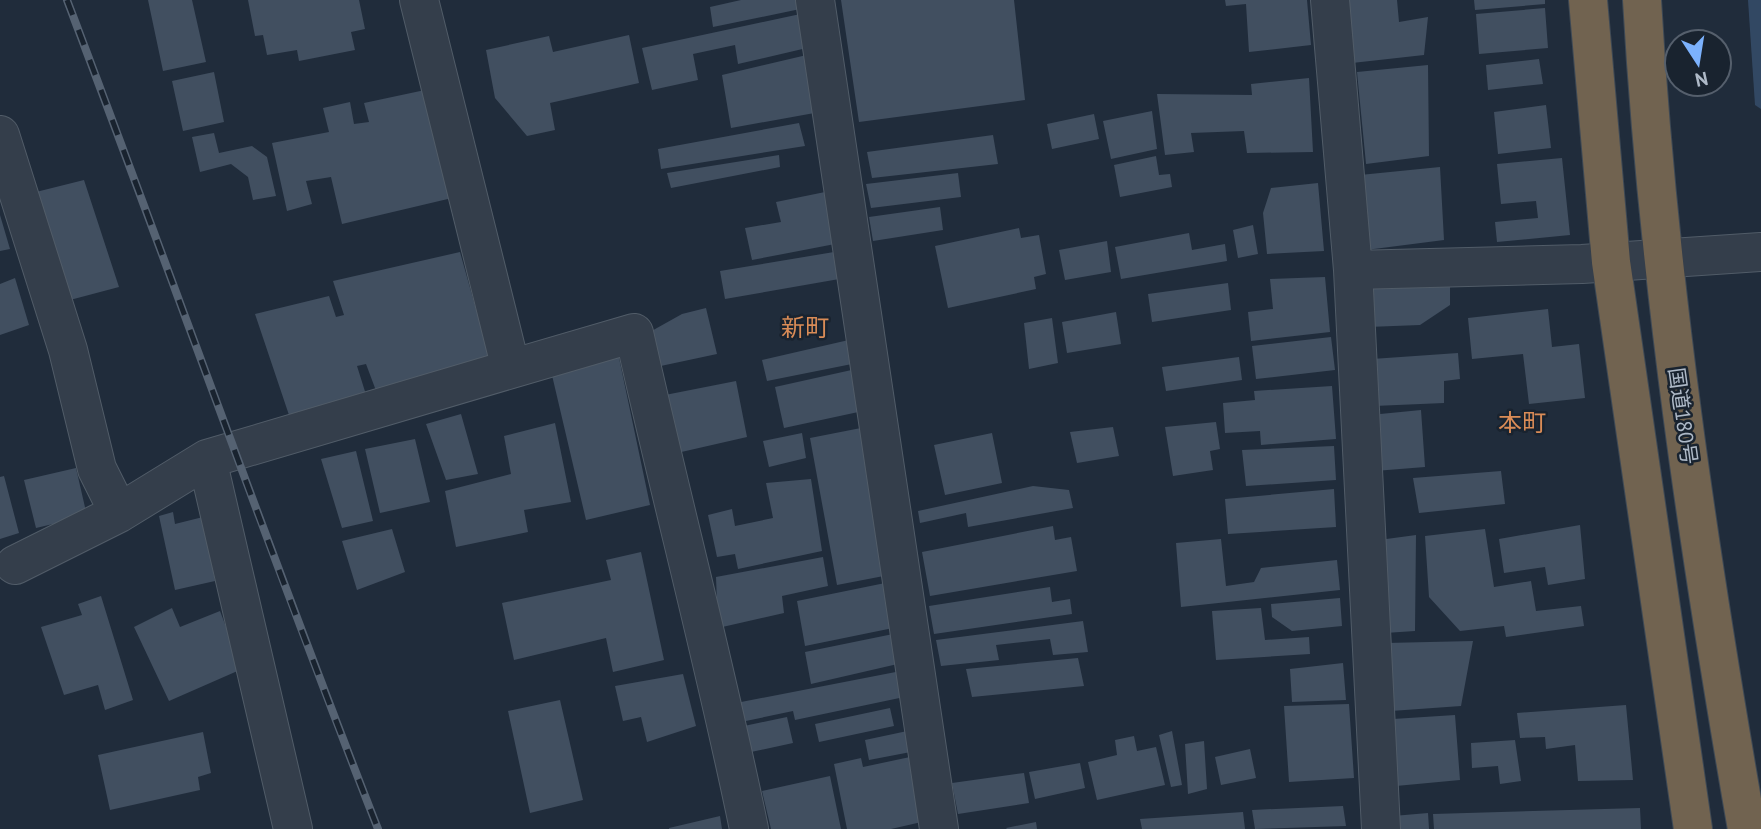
<svg xmlns="http://www.w3.org/2000/svg" width="1761" height="829" viewBox="0 0 1761 829" font-family="'PT Sans','Noto Sans JP',sans-serif">
  <rect width="100%" height="100%" fill="#202c3b"/>
  <path fill="#324863" d="M1748,0H1761V109L1755,105Z"/>
  <path fill="#414f60" d="M148,0H192L206,62L163,71Z
    M248,0H359L365,29L351,32L355,50L299,61L297,50L267,55L263,35L255,36Z
    M741,0H803L805,8L713,27L710,7Z
    M841,0H1014L1025,100L859,122Z
    M1225,0H1307L1311,45L1249,52L1246,4L1226,6Z
    M1348,0H1397L1399,22L1428,17L1424,55L1352,63Z
    M1474,0H1545V4L1475,10Z
    M1545,8L1548,48L1479,54L1476,14Z
    M805,13L811,47L738,64L735,45L693,54L698,80L652,90L642,48Z
    M629,35L639,83L550,103L555,130L527,136L495,98L486,50L549,36L553,52Z
    M811,54L820,112L731,128L722,75Z
    M1539,59L1543,84L1488,90L1486,65Z
    M1428,65L1429,156L1366,164L1357,72Z
    M214,72L224,122L183,131L172,81Z
    M1309,78L1313,152L1247,153L1244,131L1191,133L1194,152L1165,155L1157,94L1252,95L1251,84Z
    M425,90L452,198L342,224L331,177L306,181L312,204L287,211L272,143L329,132L323,108L350,102L354,124L369,122L364,103Z
    M1546,105L1551,148L1498,154L1494,112Z
    M1152,111L1157,149L1111,159L1103,121Z
    M1094,114L1099,139L1052,149L1047,124Z
    M799,123L805,146L661,169L658,149Z
    M214,133L219,153L252,146L267,157L276,196L253,200L248,177L231,164L200,172L192,137Z
    M993,135L998,164L872,178L867,152Z
    M779,155L780,167L671,188L667,173Z
    M1156,156L1159,175L1170,174L1172,187L1120,197L1114,165Z
    M1562,158L1570,235L1497,242L1495,222L1538,218L1536,201L1501,204L1497,164Z
    M1440,167L1444,240L1366,250L1360,175Z
    M958,173L961,197L871,208L866,184Z
    M84,180L119,287L70,300L36,192Z
    M1318,183L1324,251L1267,254L1263,213L1271,188Z
    M825,192L835,244L752,260L745,228L781,222L776,202Z
    M940,207L943,230L873,241L869,217Z
    M0,215L10,249L0,251Z
    M1253,225L1258,254L1238,258L1233,230Z
    M1019,228L1021,238L1039,235L1046,274L1034,277L1036,289L948,308L935,246Z
    M1189,233L1192,250L1225,244L1227,261L1121,279L1115,247Z
    M1107,241L1111,272L1065,280L1059,250Z
    M840,251L845,278L725,299L720,271Z
    M460,252L491,363L378,396L366,364L357,366L368,401L291,421L255,314L329,296L336,317L344,315L333,281Z
    M1325,277L1330,332L1251,341L1248,312L1273,309L1270,279Z
    M15,278L29,325L0,335V284Z
    M1228,283L1231,310L1152,322L1148,294Z
    M1450,284V305L1420,325L1368,327L1366,287Z
    M706,308L717,354L656,367L648,333L682,314Z
    M1548,309L1552,347L1579,344L1585,398L1529,404L1523,354L1472,359L1468,318Z
    M1116,312L1121,344L1067,353L1062,322Z
    M1052,318L1058,363L1029,369L1024,323Z
    M1331,337L1335,370L1256,379L1252,346Z
    M853,339L857,363L767,381L762,360Z
    M618,353L650,505L586,520L551,371Z
    M1458,353L1460,379L1444,381V403L1374,406L1372,359Z
    M1239,357L1242,380L1166,391L1162,367Z
    M856,369L863,411L784,428L775,387Z
    M736,381L747,437L677,453L665,395Z
    M1332,386L1336,439L1261,445L1260,431L1225,433L1223,403L1255,400L1254,391Z
    M1421,410L1425,467L1375,471L1370,415Z
    M461,414L478,474L446,480L426,424Z
    M1216,422L1220,449L1210,451L1213,470L1173,476L1165,427Z
    M555,423L571,502L524,510L528,532L456,547L445,491L511,474L504,436Z
    M866,427L889,575L837,585L810,438Z
    M1113,427L1119,456L1077,463L1070,432Z
    M802,433L806,458L769,467L763,441Z
    M992,433L1002,483L945,495L934,445Z
    M415,439L430,502L380,513L365,449Z
    M1334,446L1336,480L1246,486L1242,450Z
    M356,451L373,521L342,528L321,459Z
    M76,468L87,516L36,528L24,480Z
    M1501,471L1505,504L1419,513L1413,478Z
    M4,476L19,533L0,539V477Z
    M811,479L822,551L738,569L735,554L717,557L708,515L732,509L735,526L773,518L766,483Z
    M1033,486L1069,490L1073,508L968,527L966,513L920,523L918,511Z
    M1334,489L1336,527L1228,534L1225,499Z
    M173,512L175,524L203,517L215,581L175,590L159,516Z
    M1580,525L1585,579L1548,585L1545,567L1504,573L1499,539Z
    M1053,526L1055,540L1071,537L1077,571L930,596L922,552Z
    M392,529L405,572L357,590L342,541Z
    M1485,529L1494,587L1531,581L1536,611L1581,606L1584,626L1506,637L1504,626L1460,631L1429,597L1425,536Z
    M1416,535L1415,631L1385,633L1379,540Z
    M1221,539L1226,586L1254,582L1261,568L1337,560L1340,590L1181,607L1176,543Z
    M641,552L664,660L613,672L606,638L514,660L502,603L611,580L606,560Z
    M823,557L828,586L782,596L784,613L718,628L716,577Z
    M890,582L898,627L805,646L797,601Z
    M1050,587L1052,602L1070,599L1072,614L934,634L929,606Z
    M101,596L133,700L105,710L98,685L64,695L41,627L82,615L78,604Z
    M1340,598L1342,626L1292,631L1272,617L1271,604Z
    M172,608L180,627L220,611L242,669L169,701L134,627Z
    M1261,608L1265,640L1309,637L1310,654L1216,660L1212,611Z
    M1083,621L1088,652L1053,655L1050,639L996,645L999,660L941,666L936,640Z
    M898,633L902,663L811,684L805,652Z
    M1473,641L1461,706L1391,711L1386,643Z
    M1078,658L1084,686L972,697L966,669Z
    M1343,663L1346,700L1292,702L1290,669Z
    M906,670L909,696L795,720L793,711L741,722L736,703Z
    M683,674L696,726L647,742L641,717L623,721L615,686Z
    M560,700L583,800L530,813L508,711Z
    M1349,704L1354,778L1289,782L1284,706Z
    M1626,705L1633,780L1578,781L1575,745L1546,749L1545,737L1520,738L1517,713Z
    M890,708L894,726L819,742L815,724Z
    M1455,715L1460,780L1396,786L1393,719Z
    M787,717L793,743L751,752L744,726Z
    M912,730L916,751L869,760L865,740Z
    M1172,731L1182,785L1171,787L1159,735Z
    M203,732L211,773L198,777L200,790L110,810L98,755Z
    M1134,736L1137,751L1156,747L1165,785L1097,800L1088,762L1117,755L1115,740Z
    M1515,740L1521,781L1500,784L1498,766L1472,768L1471,743Z
    M1204,741L1207,789L1188,794L1185,744Z
    M1250,749L1256,778L1221,785L1215,757Z
    M910,757L926,821L891,829H847L834,764L861,758L863,767Z
    M1080,763L1085,788L1035,799L1029,772Z
    M1024,773L1029,803L958,814L952,783Z
    M830,776L841,829H771L762,791Z
    M1343,806L1346,826L1255,829L1252,810Z
    M1640,808L1641,829H1434L1433,814Z
    M1243,812L1245,829H1142L1140,819Z
    M1428,813L1429,829H1395L1393,816Z
    M720,816L722,829H669V828Z
    M1036,822L1037,829H1007L1006,828Z"/>
  <g fill="none" stroke-linecap="round" stroke-linejoin="round">
    <defs>
      <path id="minor" d="M815,0L939,829
        M1330,0L1353,270L1381,829
        M0,135L68,350L97,469L119,513
        M1353,270L1582,264L1761,252
        M511,369L634,333C671,499 715,663 749,829
        M207,459L293,829
        M15,565L119,513L207,459L511,369L419,0"/>
      <path id="highway" d="M1588,0L1611,262L1693,829
        M1642,0C1658,279 1699,554 1747,829"/>
    </defs>
    <use href="#minor" stroke="#515c68" stroke-width="40"/>
    <use href="#highway" stroke="#3e4955" stroke-width="40"/>
    <use href="#minor" stroke="#343e4b" stroke-width="38"/>
    <use href="#highway" stroke="#716350" stroke-width="38"/>
    <defs>
      <path id="rail" d="M67,0C172,276 270,554 378,829"/>
    </defs>
    <use href="#rail" stroke="#556272" stroke-width="8"/>
    <use href="#rail" stroke="#19232f" stroke-width="5" stroke-dasharray="16" stroke-linecap="butt"/>
  </g>
  <g text-anchor="middle" dominant-baseline="central" stroke-width="5" stroke-linejoin="round" paint-order="stroke">
    <g font-size="21" fill="#aeb9c7" stroke="#19232f">
      <text transform="translate(1683 416) rotate(82)">国道180号</text>
    </g>
    <g font-size="24" fill="#da8c57" stroke="#19232f">
      <text x="805" y="327">新町</text>
      <text x="1522" y="422">本町</text>
    </g>
  </g>
  <g transform="translate(1698 63) rotate(168)"><circle r="33" fill="#19232f" stroke="#555f6c" stroke-width="2"/>
  <path d="M0-5L12 26L0 18L-12 26Z" fill="#7cb2fe"/>
  <text y="-10" font-size="19" font-weight="bold" text-anchor="middle" fill="#aeb9c7">N</text>
  </g>
</svg>
